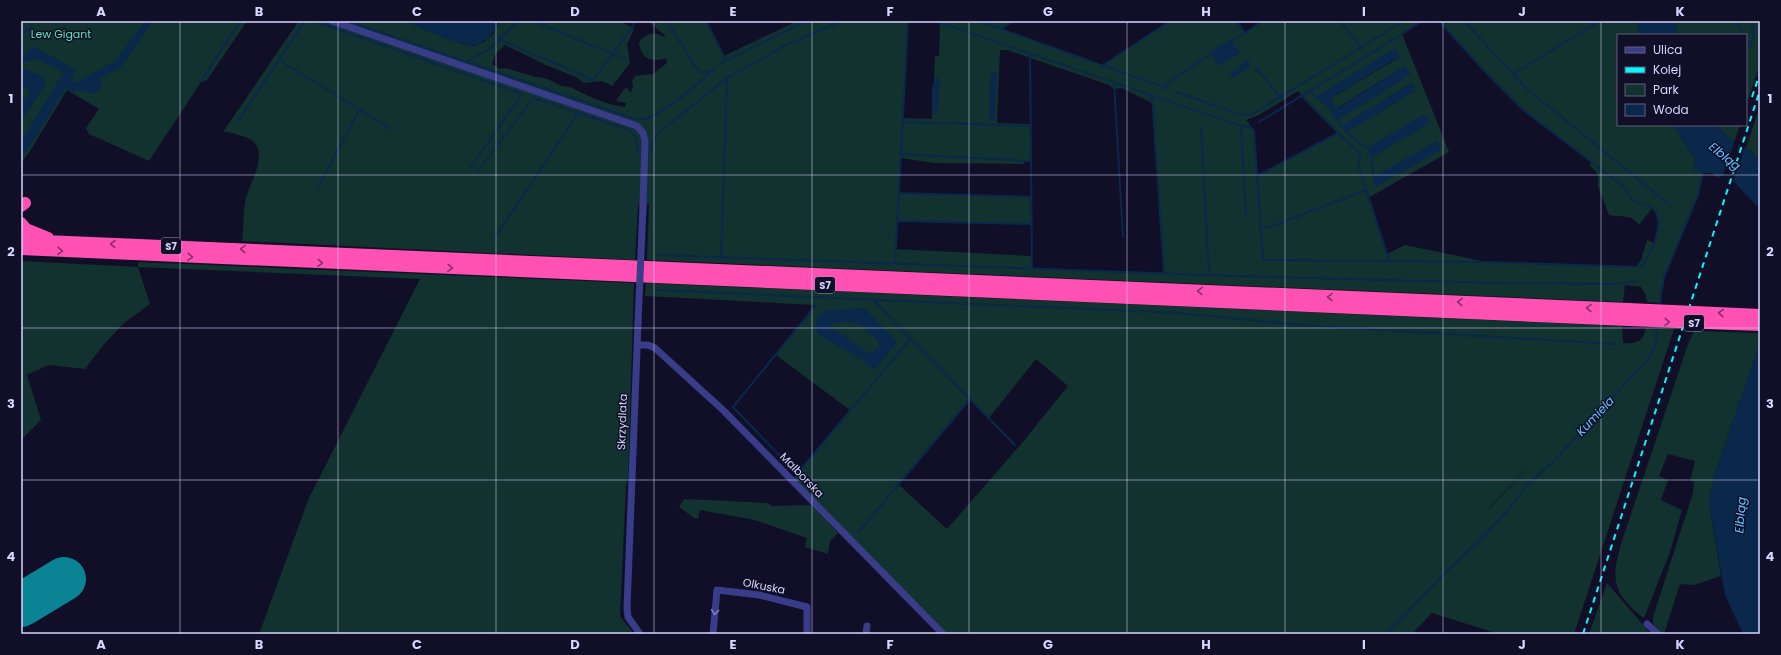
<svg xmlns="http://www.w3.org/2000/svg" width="1781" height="655" viewBox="0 0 1781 655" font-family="Poppins,sans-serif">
  <rect width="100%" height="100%" fill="#110f28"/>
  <path fill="#11322e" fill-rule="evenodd" d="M21,21H247L207,80L201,82L149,161L89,134L86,128L99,109L67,90L30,151L21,163Z
    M296,21H405L462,44L474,46L484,42L493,34L500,21H621L634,29L627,44L630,63L612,86L602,81L584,83L576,77L546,65L505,45L496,53L492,64L500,69L505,68L536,77C545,77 552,81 559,85C563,87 568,86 572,88C589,96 605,105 625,107L626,103L616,101L624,89L627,88L631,93L633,87L632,81L635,76L653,74L667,63L666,59C662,58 661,60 657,60C645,61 640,52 639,42C647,33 653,31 664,37L665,35L647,21H706L724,56L797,21H908L903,118L932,119V113L935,114L938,78L934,80L935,56H939L940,23L935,21H1013L1001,29L1103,65L1170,21H1236L1245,32L1263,21H1422L1402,34L1449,152L1368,198L1387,254L1405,245L1487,262L1636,267L1641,260L1647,240L1654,243C1659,230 1661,219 1652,208L1639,225C1631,213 1621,218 1609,215L1598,187V174L1590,166L1591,162L1522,109L1491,78L1439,21H1636L1641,35H1618V125H1674L1695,159L1694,169L1702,173L1698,195L1664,277L1659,303L1647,302L1645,293L1641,287L1625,285L1623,302L647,260L649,204L638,205L635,260L242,241C244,227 243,211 246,198C252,178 274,144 242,136C235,134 230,132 223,132L294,28L298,22ZM1000,50H1007L1109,85L1114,89L1122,88L1152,103L1164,273L1032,269V256L896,249L897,221L1031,224V197L899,193L901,158L934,163L1024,164L1025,161H1031V124L997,123ZM1400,57L1331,98L1333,105L1338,108L1404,66L1333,117L1330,108L1316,97L1326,91ZM996,72L994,119L990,121L989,115ZM1412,83L1415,91L1346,132L1342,126ZM1298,91L1337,133L1257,176L1254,130L1246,120L1259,115Z
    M1674,21H1760V64L1746,106V35H1678Z
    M1760,105V160L1746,148Z
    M1716,125H1740L1734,142L1729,139Z
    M21,261L138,267V262L634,283L628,479L626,486L620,616L634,634H259L309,498L420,279L138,267L150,304L124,323L105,343L85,369L49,365L27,375L41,420L21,440Z
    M646,283L1622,326L1623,343C1636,344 1643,342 1646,328L1674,329L1574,634H1499L1432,613L1412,634H947L793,478L850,410L776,355L816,305L645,296ZM1036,359L1068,386L1022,443L947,529L898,484L969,399L989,418ZM1547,447L1489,509V508Z
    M1694,331L1760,333V343L1714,477L1709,502L1721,576L1694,585L1680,584L1664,634H1662L1653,624V617L1693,493L1694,482L1690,481L1695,461L1668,454L1659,476L1668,480L1661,500L1682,510L1670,552L1644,618C1610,592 1611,576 1623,538L1688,344Z
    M684,499L767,503L773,506L812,505L838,533L830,541L828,554L805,547L807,538L755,520L700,510L698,519L694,518L679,507Z
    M1607,583L1651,634H1589Z"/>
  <path fill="#0a274c" d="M145,21H153L121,67L101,77V86L95,94L79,90L73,92L66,88L27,151L21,154V142L62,75V71L37,59L21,63V56L27,53L32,46L66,64L75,70L71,80L75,83L115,61Z
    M405,21H455L462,23L472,21H500C494,32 488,41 476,45C464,49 419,26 405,21Z
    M1636,21H1674L1678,35H1641Z
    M1230,40L1241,53L1218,66L1212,56V50Z
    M1395,48L1400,56L1331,98L1333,105L1339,108L1404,66L1411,74L1338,120L1333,117L1330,108L1316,97Z
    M1247,59L1251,65L1234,78L1228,76Z
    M22,69H27L31,72L43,77L46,84L25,115L21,113V98H28L30,91L26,88L21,91Z
    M991,72H996L997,76L994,119L993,121H990L989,115Z
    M937,78L940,82L937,113L935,114L932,113V89L934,80Z
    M1412,83L1415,91L1355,127L1346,132L1341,126Z
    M1425,114L1430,123L1372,157L1367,148Z
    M1674,125H1716L1729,139L1746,148L1760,160V209L1736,184L1734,180L1723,176L1717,177L1712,173H1702L1694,169L1695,159Z
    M1437,141L1441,150L1375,187L1373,177Z
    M862,308L866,310L897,342L875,369L870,367L862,360L867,351L872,353L879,346V343C875,337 867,328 861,325C854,320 835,321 830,327L866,351L861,359L819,335L815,327L817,317L826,311Z
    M1760,343V634H1743L1725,595L1709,502L1714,477Z"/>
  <path fill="#110f28" d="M1735,140L1739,142L1737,152L1741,143L1745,146L1733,183L1729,179L1722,178Z"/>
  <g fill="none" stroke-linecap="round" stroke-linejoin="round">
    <path stroke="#0a274c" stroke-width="2" d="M313,21L522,94L470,168
      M347,21L635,119C638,119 642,119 644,119C662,114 703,82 714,68
      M533,21L625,59
      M667,21L696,68L700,72H714
      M706,21L726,60
      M935,21L1241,126L1250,127L1254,130L1263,260L1487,262L1641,267C1651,255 1668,219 1651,207C1647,204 1641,204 1637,203C1630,200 1627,191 1623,186L1522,109L1491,78L1439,21
      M979,21L1093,62
      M1236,21L1245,32
      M1340,21L1361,47
      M1464,21L1526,88L1670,205
      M1736,21L1745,35
      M1751,21L1754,34L1751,46
      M1001,29L1013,21
      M1403,33L1422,21
      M21,34L28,30L34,21
      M1746,37L1751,46
      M501,40L593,80L635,23L631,21
      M1232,41L1263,21
      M1030,54L1032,269
      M279,60L391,129
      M466,62L491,48L518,21
      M721,63L807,21
      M1102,65L1166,88L1167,83L1172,80L1212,53
      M1103,65L1170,21
      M1256,68L1281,98
      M1513,74L1600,21
      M202,80L240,21
      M1114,82L1123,237
      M1310,91L1316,97
      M1177,92L1238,114L1251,115L1404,21
      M1152,95L1164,273
      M1302,96L1338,133L1360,153L1359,167L1389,261
      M1338,120L1341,126
      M238,121L305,21
      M903,122L1031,126
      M1259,122L1401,35
      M1241,127L1246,217
      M1201,128L1209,275
      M1346,132L1367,148
      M651,152L652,143L658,133L727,78L786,45L842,21
      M901,154L1031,161
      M1372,157L1373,177
      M478,171L533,98L629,130L636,138L638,153
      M1257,176L1338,133
      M318,188L359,110
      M899,193L1031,197
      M897,221L1031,224
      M1260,228L1273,226L1366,190
      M494,239L579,112
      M658,255L1235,276L1501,283L1615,284L1636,281
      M721,258L727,79
      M895,264L908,21
      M656,290L1180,313L1301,325L1614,344
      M873,300L1015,445
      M816,305L733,407L797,474L911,338
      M1659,307L1664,277L1698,195L1703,171
      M858,533L970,399
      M1386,634L1452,566L1480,540L1508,510L1527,485L1554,461L1645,362C1658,348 1656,343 1657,325"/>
    <path stroke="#0a8494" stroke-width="44" d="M21,605L64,579"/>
    <path stroke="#383c89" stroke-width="7" d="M332,21L637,126L643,133L645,141L643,207
      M638,323L627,608L628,617L640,634
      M637,345H648L655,348L724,411L943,634
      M1647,624L1658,634
      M713,634L717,590L759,595L807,607V634
      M866,634L867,626"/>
    <path stroke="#ff51b3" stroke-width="12" d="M21,206L25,203
      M21,223L26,229L48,238
      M21,240L1628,309
      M21,249L1628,320"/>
    <path stroke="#02faff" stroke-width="2" stroke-dasharray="6 5" stroke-linecap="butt" d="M1752,97L1760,73
      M1583,634L1760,90"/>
    <path stroke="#383c89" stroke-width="7" d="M638,323L643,207"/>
    <path stroke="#ff51b3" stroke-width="12" d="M1628,309L1760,315
      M1628,320L1760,325"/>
  </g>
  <defs><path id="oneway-chevron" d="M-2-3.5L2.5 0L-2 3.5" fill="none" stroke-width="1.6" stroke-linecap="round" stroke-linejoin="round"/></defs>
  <g stroke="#88306e">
    <use href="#oneway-chevron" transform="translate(113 244) rotate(-177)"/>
    <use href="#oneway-chevron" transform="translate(243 249) rotate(-177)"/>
    <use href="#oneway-chevron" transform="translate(60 251) rotate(3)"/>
    <use href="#oneway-chevron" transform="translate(190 257) rotate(3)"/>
    <use href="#oneway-chevron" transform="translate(320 263) rotate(3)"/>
    <use href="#oneway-chevron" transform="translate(450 268) rotate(3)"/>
    <use href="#oneway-chevron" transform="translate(1200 291) rotate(-178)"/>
    <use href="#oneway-chevron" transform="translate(1330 297) rotate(-178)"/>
    <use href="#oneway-chevron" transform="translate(1460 302) rotate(-178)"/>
    <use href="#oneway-chevron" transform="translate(1589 308) rotate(-178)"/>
    <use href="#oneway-chevron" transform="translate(1721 313) rotate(-178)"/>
    <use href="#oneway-chevron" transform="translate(1667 322) rotate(2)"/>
  </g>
  <use stroke="#8081be" href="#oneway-chevron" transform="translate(715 612) rotate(95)"/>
  <path fill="none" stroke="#d7d6ff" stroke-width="1" stroke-opacity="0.55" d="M180,21V634M338,21V634M496,21V634M654,21V634M812,21V634M969,21V634M1127,21V634M1285,21V634M1443,21V634M1601,21V634M21,175H1760M21,328H1760M21,480H1760"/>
  <g text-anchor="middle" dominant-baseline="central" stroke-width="3" stroke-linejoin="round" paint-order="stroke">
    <g fill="#110f28" stroke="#9c9abe" stroke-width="1">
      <rect x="161" y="238" width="20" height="16" rx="3"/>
      <rect x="815" y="277" width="20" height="16" rx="3"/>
      <rect x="1684" y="315" width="20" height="16" rx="3"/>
    </g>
    <g font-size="10" font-weight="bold" fill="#d7d6ff">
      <text x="171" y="246">S7</text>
      <text x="825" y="285">S7</text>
      <text x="1694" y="323">S7</text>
    </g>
    <g font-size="11" fill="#5ce5b7" stroke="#110f28">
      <text x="61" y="34">Lew Gigant</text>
    </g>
    <g font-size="11" fill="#d7d6ff" stroke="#110f28">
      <text transform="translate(622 422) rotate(-88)">Skrzydlata</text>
      <text transform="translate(802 475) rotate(46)">Malborska</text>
      <text transform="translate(764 586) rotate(11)">Olkuska</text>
    </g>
    <g font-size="12" font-style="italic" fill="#64c4ff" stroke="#110f28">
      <text transform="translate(1725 156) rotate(39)">Elbląg</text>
      <text transform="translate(1595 416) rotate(-47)">Kumiela</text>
      <text transform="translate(1740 515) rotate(-86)">Elbląg</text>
    </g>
  </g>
  <rect width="1781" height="655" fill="none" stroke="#110f28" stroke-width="44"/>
  <rect x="1617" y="34" width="130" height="92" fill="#110f28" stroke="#605f7e"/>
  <rect x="1625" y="47" width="20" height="6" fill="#383c89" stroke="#605f7e"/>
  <text x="1653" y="54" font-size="12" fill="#d7d6ff">Ulica</text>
  <rect x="1625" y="67" width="20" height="6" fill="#02faff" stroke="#605f7e"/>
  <text x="1653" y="74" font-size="12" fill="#d7d6ff">Kolej</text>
  <rect x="1625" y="84" width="20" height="12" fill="#11322e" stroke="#605f7e"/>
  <text x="1653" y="94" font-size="12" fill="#d7d6ff">Park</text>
  <rect x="1625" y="104" width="20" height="12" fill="#0a274c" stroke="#605f7e"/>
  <text x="1653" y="114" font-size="12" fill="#d7d6ff">Woda</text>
  <rect x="22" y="22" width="1737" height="611" fill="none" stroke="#d7d6ff" stroke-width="1.5"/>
  <g font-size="13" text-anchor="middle" font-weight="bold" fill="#d7d6ff">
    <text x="101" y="16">A</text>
    <text x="259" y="16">B</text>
    <text x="417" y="16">C</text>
    <text x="575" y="16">D</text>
    <text x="733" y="16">E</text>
    <text x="890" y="16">F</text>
    <text x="1048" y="16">G</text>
    <text x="1206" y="16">H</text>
    <text x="1364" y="16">I</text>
    <text x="1522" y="16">J</text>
    <text x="1680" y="16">K</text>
    <text x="11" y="103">1</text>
    <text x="1770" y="103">1</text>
    <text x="11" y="256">2</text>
    <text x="1770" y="256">2</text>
    <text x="11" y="408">3</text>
    <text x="1770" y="408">3</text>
    <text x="11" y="561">4</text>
    <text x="1770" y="561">4</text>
    <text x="101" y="649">A</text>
    <text x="259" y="649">B</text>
    <text x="417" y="649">C</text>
    <text x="575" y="649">D</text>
    <text x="733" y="649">E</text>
    <text x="890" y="649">F</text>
    <text x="1048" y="649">G</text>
    <text x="1206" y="649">H</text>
    <text x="1364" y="649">I</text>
    <text x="1522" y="649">J</text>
    <text x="1680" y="649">K</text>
  </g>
</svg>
